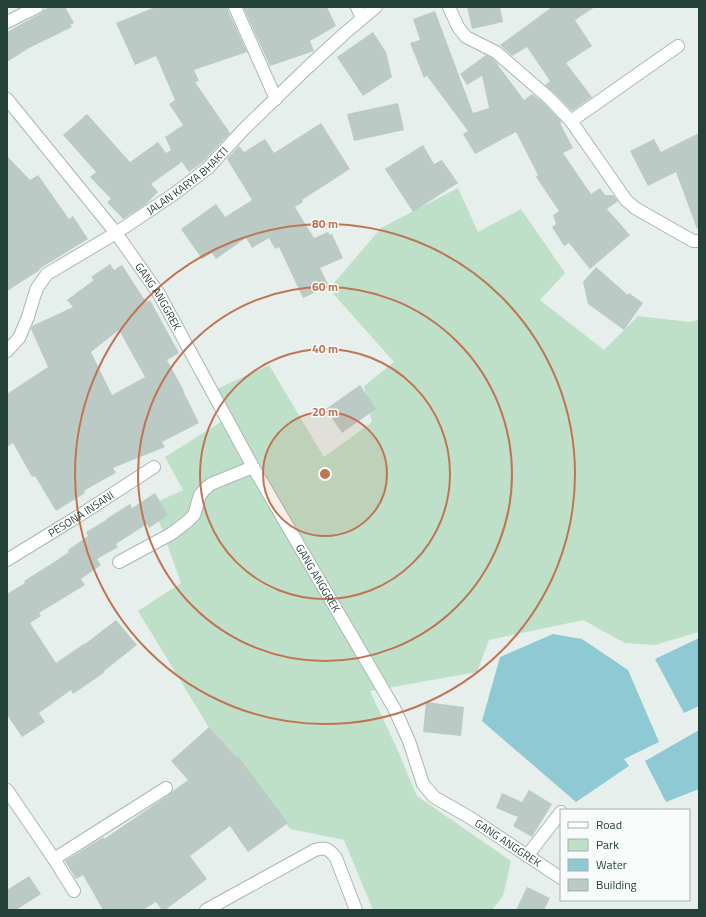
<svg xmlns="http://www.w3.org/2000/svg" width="706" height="917" viewBox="0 0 706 917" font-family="'Titillium Web',sans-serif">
  <rect width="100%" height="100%" fill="#e6efeb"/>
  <path fill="#bfe0c8" d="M458,188L478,232L521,209L565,273L540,300L604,350L638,316L689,322L699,320V632L655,645L625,643L583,620L489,640L477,672L370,691L398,751L417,796L511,861L503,896L492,910H373L344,840L290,829L208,726L138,611L181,583L153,504L183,490L165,457L224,420L208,393L269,365L324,457L372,422L364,386L394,362L329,289L381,228Z"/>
  <path fill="#8ec9d4" d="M553,634L582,639L628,670L659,742L624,759L629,766L576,802L482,721L500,657Z
    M699,638V706L684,713L655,659Z
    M699,730V789L666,802L645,761Z"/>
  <path fill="#bbcac4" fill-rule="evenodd" d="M49,7H65L74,23L70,25L72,27L29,48L7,62V32L25,22L40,14L44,10Z
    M155,7H228V10L247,52L194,70L199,81L195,82L230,133L203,162L189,172L182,162L151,184L158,192L145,205L123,219L107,202L111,199L90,177L96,172L63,135L87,114L130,162L158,142L166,153L171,150L165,137L183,125L169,104L175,100L156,56L135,65L116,23Z
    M243,7H327L336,26L310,41L314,51L270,66Z
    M467,7H500L503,22L472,29Z
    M552,7H595L575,20L592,46L566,63L592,97L572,111L554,93L545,85L550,81L527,47L512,56L500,45Z
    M435,11L473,113L489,108L482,76L467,85L460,74L486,55L492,58L499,65H498L524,100L532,94L544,103L562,122L560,123L573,148L563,153L591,194L600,188L605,195H613L618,201L607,209L630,235L590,269L569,243L564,246L552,227L556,224L553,215L559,211L536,177L538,175L516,132L475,154L463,134L468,131L427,76L424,78L410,43L420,40L413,19Z
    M373,32L386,52L392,77L363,96L337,57Z
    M398,103L404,130L354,141L347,114Z
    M321,123L350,169L302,200L303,202L295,207L314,238L328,232L330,235L332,234L343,258L320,268L329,286L303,298L279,247L275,249L269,238L252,248L246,238L216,259L212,253L202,259L181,229L216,204L225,217L252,200L227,159L239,146L244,152L265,139L274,153Z
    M699,133V228L697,229L676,172L648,186L630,151L654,139L661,152Z
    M423,145L434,164L442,160L458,183L413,212L385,169Z
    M7,156L30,180L38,175L69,219L73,216L88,239L39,269L40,270L7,291Z
    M110,264L114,270L122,265L146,302L150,300L179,353L167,360L184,391H183L199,423L162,442L165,447L113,468L116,473L94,485L84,491L85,493L56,511L35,476L32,477L13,443L7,447V394L48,367L31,329L32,326L73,307L67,300L94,280L91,277ZM119,330L145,377L112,395L91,352Z
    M596,267L628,295L629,293L643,303L624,330L588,304L583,282Z
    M360,385L376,409L342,433L326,409Z
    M155,493L168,515L149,528L147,524L116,544L118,547L97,559L101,565L81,579L85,585L39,613L41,616L30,623L56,663L85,643V644L116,620L137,645L104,671L105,672L73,694L71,690L39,713L45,722L22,737L7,715V594L25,583L24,581L54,562L69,552L68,550L88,536L86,532L106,520V519L130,504L132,508Z
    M426,702L464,707L461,736L423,732Z
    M209,727L236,757L238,756L288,823L248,852L230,826L190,856L207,879L165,910H162L156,902L143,910H103L83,875L76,879L65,861L102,838L103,837L104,839L170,794L173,791L188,780L171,761Z
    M529,790L552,804L532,837L513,826L518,817L496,808L502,793L522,802Z
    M29,876L41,894L16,910H7V890Z
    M527,887L550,898L544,910H516Z"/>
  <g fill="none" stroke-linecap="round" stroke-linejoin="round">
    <defs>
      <g id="minor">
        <path d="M235,7L276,99"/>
        <path d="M357,7L362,18"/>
        <path d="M449,7L458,27L466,37L496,52L549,98L571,121L626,200L635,208L693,241H699"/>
        <path d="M7,22L37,7"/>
        <path id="s1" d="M7,99L116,233L159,294L253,467L394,708L409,741L423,784L434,797L469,817L561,878"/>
        <path d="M571,121L678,46"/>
        <path id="s2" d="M7,351L19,338L28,317L33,300L37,288L47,274L116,233L174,194L208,168L244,129L307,68L345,33L376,7"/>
        <path id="s3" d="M7,560L77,517L154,467"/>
        <path d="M119,562L171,534L188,521L194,515L200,495L205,489L211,484L253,467"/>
        <path d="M7,790L54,859L74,891"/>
        <path d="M527,856L561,812"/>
        <path d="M54,859L166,788"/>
        <path d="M206,910L315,850C326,847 329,849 336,858L356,910"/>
      </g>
    </defs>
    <use href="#minor" stroke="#a8b8b2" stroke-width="14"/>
    <use href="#minor" stroke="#fff" stroke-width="12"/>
  </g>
  <circle cx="325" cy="474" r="62" fill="#c07456" fill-opacity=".12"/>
  <g fill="none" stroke="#c07456" stroke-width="2">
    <circle cx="325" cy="474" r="62"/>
    <circle cx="325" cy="474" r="125"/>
    <circle cx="325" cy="474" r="187"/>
    <circle cx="325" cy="474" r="250"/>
  </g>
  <g text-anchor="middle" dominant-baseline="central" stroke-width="3" stroke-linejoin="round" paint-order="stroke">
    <g font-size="11" fill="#24423a" stroke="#f7fbf9">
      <text stroke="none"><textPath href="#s2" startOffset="257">JALAN KARYA BHAKTI</textPath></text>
      <text stroke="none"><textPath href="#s1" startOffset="249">GANG ANGGREK</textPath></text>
      <text stroke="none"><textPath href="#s3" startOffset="87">PESONA INSANI</textPath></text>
      <text stroke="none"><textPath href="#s1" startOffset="573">GANG ANGGREK</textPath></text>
      <text stroke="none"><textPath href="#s1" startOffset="909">GANG ANGGREK</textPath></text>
    </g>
  </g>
  <circle cx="325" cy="474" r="6" fill="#c07456" stroke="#f7fbf9" stroke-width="2"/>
  <g font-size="12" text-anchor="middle" font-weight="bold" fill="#c07456" stroke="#f7fbf9" stroke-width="3" stroke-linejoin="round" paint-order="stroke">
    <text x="325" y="228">80 m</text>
    <text x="325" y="291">60 m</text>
    <text x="325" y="353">40 m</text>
    <text x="325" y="416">20 m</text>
  </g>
  <rect width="706" height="917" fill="none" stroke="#24423a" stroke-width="16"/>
  <rect x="560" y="809" width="130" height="92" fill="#f7fbf9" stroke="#a3b1ad"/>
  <rect x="568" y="822" width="20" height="6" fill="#ffffff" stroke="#a3b1ad"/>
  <text x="596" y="829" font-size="12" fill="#24423a">Road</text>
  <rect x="568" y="839" width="20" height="12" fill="#bfe0c8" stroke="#a3b1ad"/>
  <text x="596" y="849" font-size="12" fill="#24423a">Park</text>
  <rect x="568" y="859" width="20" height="12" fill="#8ec9d4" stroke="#a3b1ad"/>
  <text x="596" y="869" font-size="12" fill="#24423a">Water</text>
  <rect x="568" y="879" width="20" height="12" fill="#bbcac4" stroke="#a3b1ad"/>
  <text x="596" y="889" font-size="12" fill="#24423a">Building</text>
</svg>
